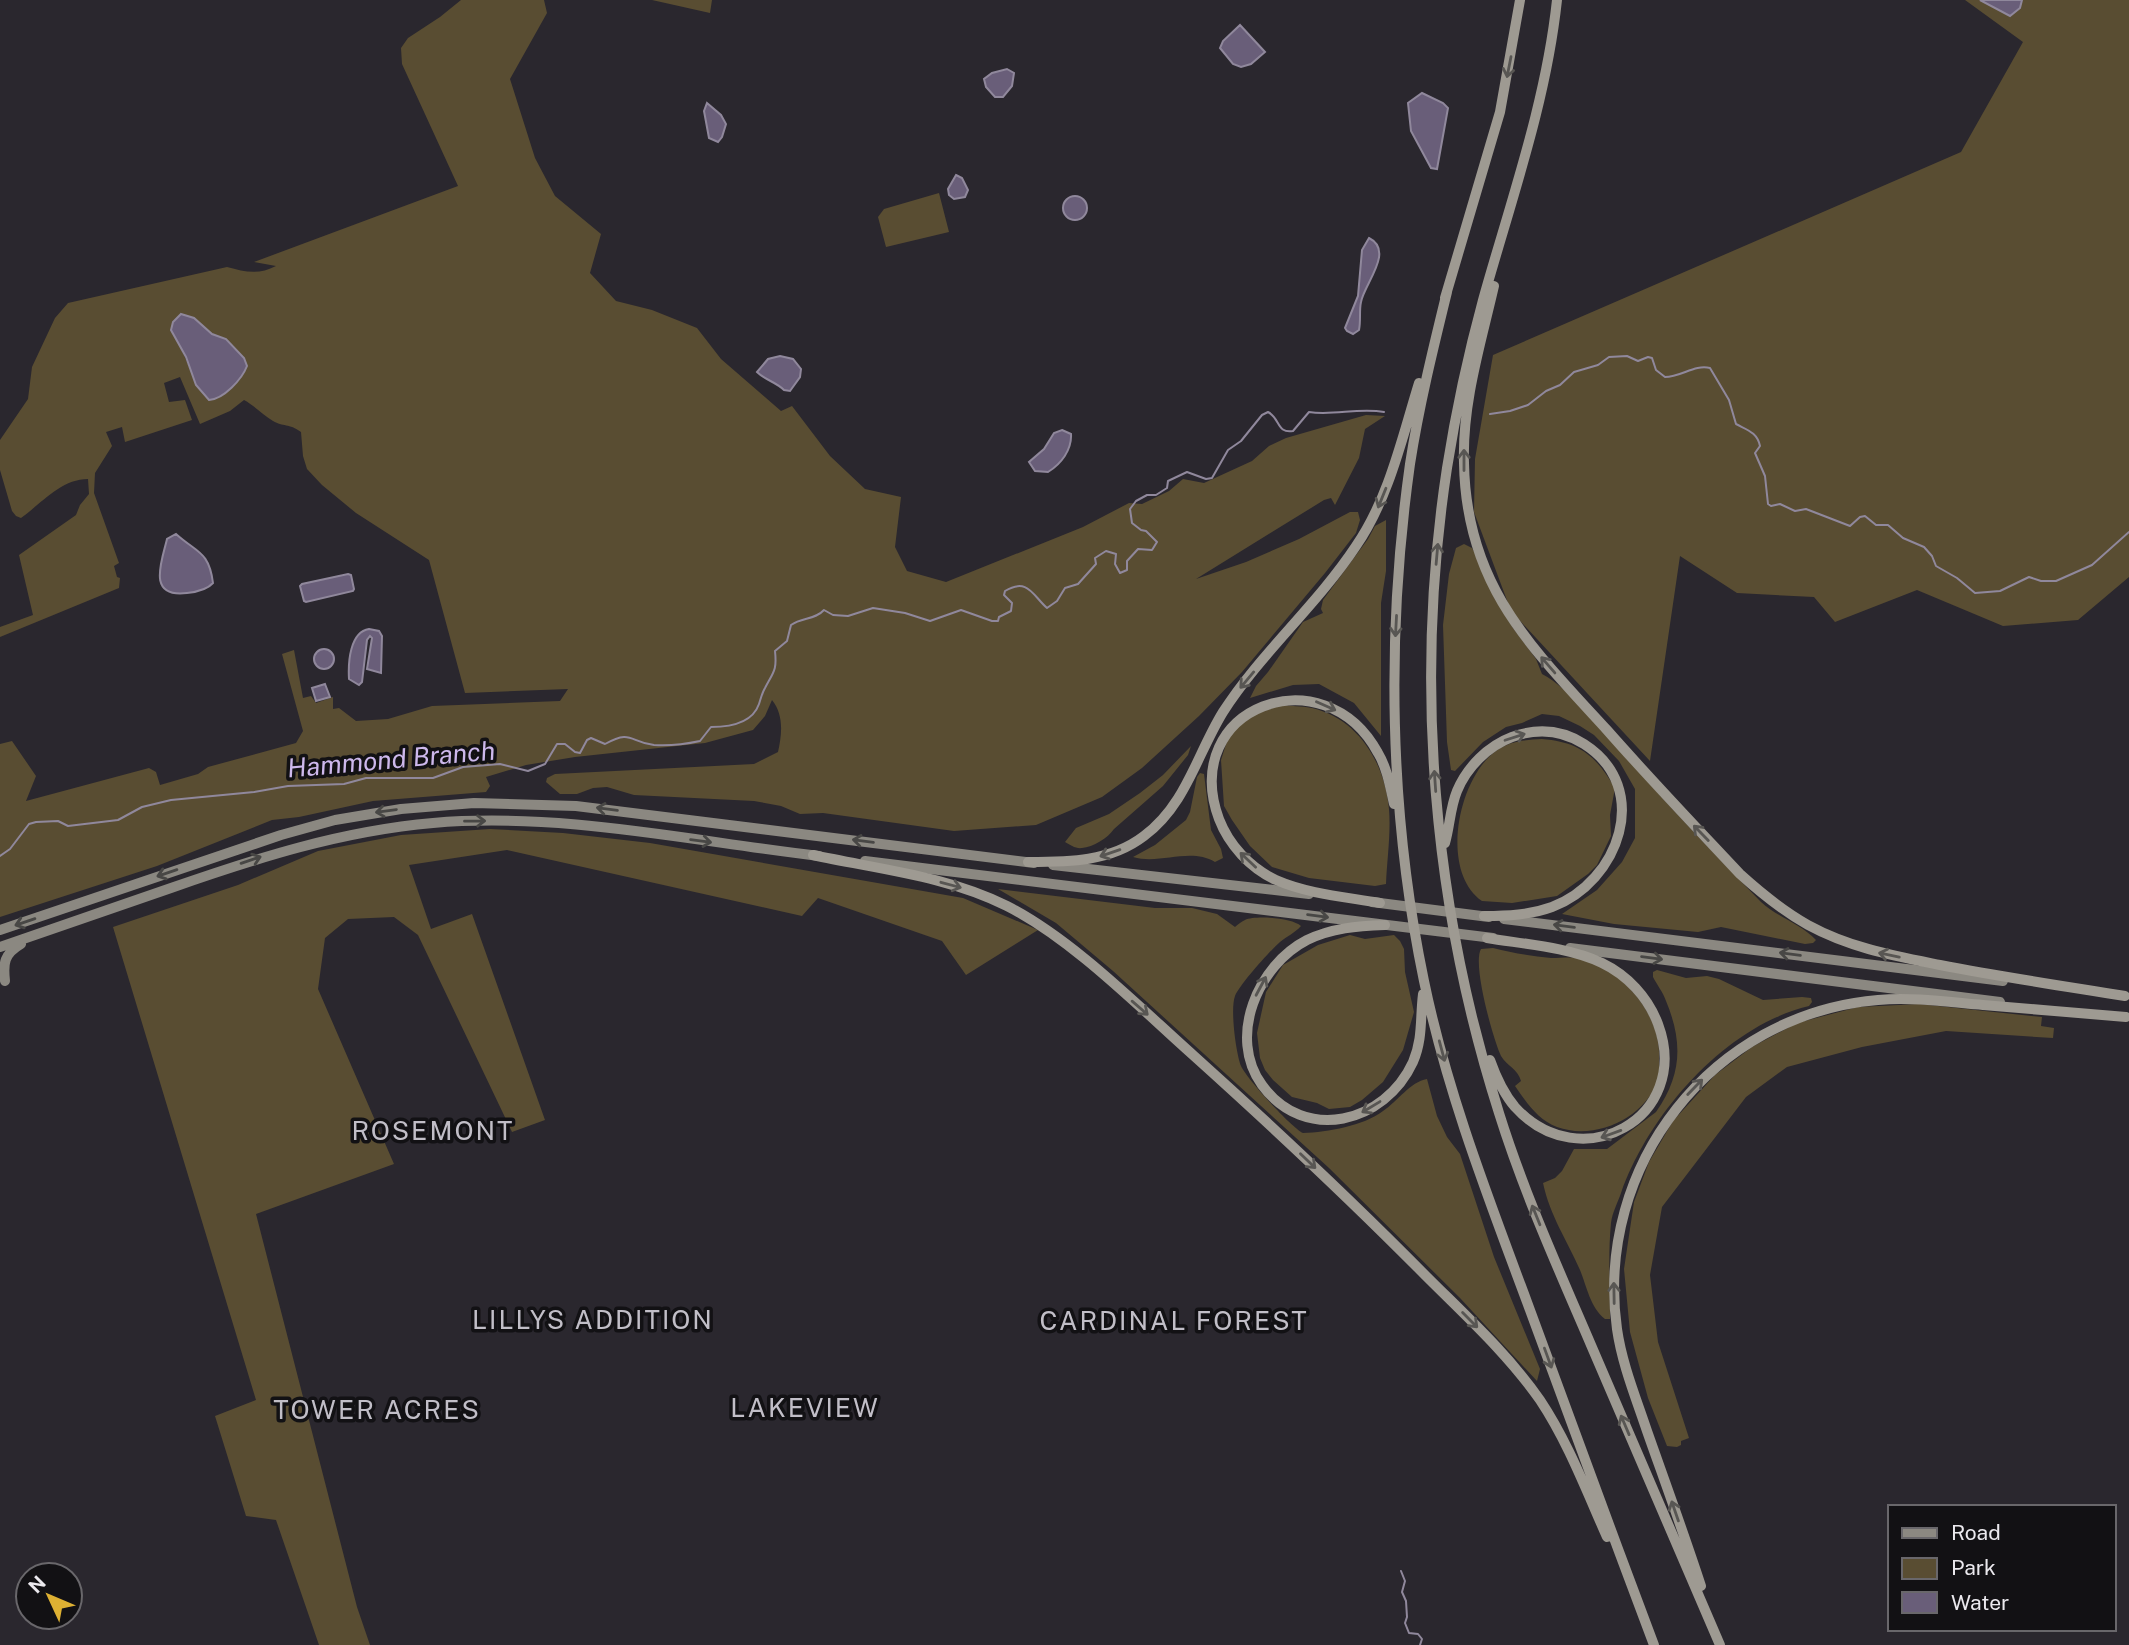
<svg xmlns="http://www.w3.org/2000/svg" width="2129" height="1645" viewBox="0 0 2129 1645" font-family="'Public Sans',sans-serif">
  <rect width="100%" height="100%" fill="#2a272e"/>
  <path fill="#594d32" fill-rule="evenodd" d="M461,0H544L547,13L510,79L535,158L555,196L601,234L590,273L616,301L652,310L697,328L721,359L781,411L792,406L830,456L865,489L901,497L895,547L907,571L946,582L1083,527L1129,503L1142,504L1169,491L1183,479L1204,483L1252,461L1269,446L1286,438L1366,415L1385,416L1365,429L1359,458L1335,505L1331,498L1324,500L1196,579L1246,562L1299,539L1350,512H1358L1360,520L1356,533L1325,573L1242,672L1199,716L1142,768L1102,797L1036,825L954,831L823,813L800,814L781,806L754,801L634,795L607,787L593,788L577,794H560L546,782L547,778L555,774L754,764L778,752C782,734 784,715 772,700L765,716L753,730L705,743L575,757L526,765L486,777L490,786L486,792L373,801L299,817L272,820L157,866L0,917V744L12,741L36,776L26,801L149,768L156,772L160,785L198,774L208,767L296,743L303,731L282,654L294,650L303,698L311,696L316,703L333,697V709L339,708L356,721L388,719L432,706L560,701L568,689L465,693L429,560L356,513L322,485L307,469L303,456L301,432C289,423 283,427 273,421C263,415 255,406 244,400L230,411L200,424L180,377L164,383L169,402L185,400L192,420L125,442L122,427L106,432L112,446L95,473L94,493L119,563L114,566L117,577L120,578L119,588L0,637V627L33,615L19,555L76,515L80,505L89,494L88,479C61,479 42,503 21,518L16,516L12,511L0,470V440L28,399L32,367L55,318L68,303L227,267C245,272 259,275 276,266L254,262L458,186L402,64L401,48L408,38L440,17ZM181,314C194,318 200,325 211,333C227,344 230,341 244,358L241,377L218,398L209,400C194,386 192,372 184,355C180,346 175,338 171,329L173,322Z
    M652,0H712L710,13Z
    M1965,0H2129V577L2078,620L2003,626L1917,590L1835,622L1814,597L1737,593L1680,556L1650,761L1511,611L1474,512L1475,459L1493,355L1961,152L2023,42Z
    M939,193L949,232L886,247L878,217L884,209Z
    M1386,520V571L1381,603V736L1354,703L1319,684L1293,685L1250,698L1256,686L1268,672L1303,622L1323,613L1321,609L1323,600L1368,539L1375,526Z
    M1464,544L1472,548L1480,562L1495,599L1513,628L1536,659L1542,674C1570,688 1611,740 1633,765C1674,812 1717,857 1761,902C1777,917 1801,924 1816,940L1813,943L1805,944L1721,927L1698,932L1614,924L1562,914L1597,890L1622,862L1635,838V789L1619,761L1594,735L1580,726L1559,716L1542,714L1522,723L1506,727L1483,742L1455,771L1451,770L1447,742L1443,625L1449,574L1456,548Z
    M1280,705C1290,706 1302,706 1312,708C1359,719 1385,764 1389,809C1391,833 1387,860 1386,884L1375,886L1309,878L1272,867L1250,846L1232,820L1224,806L1221,760L1228,738L1245,718Z
    M1542,739C1580,742 1596,756 1615,788L1610,815L1611,836L1597,865L1588,874L1557,896L1512,903L1482,901C1439,871 1458,778 1496,751C1510,741 1525,740 1542,739Z
    M1191,746L1188,755L1163,786L1114,829C1108,838 1093,847 1082,848C1076,849 1070,845 1065,842L1076,828L1109,814L1140,793L1163,775Z
    M1200,773L1204,774L1211,830L1221,849L1223,858L1215,862C1190,847 1160,865 1133,857L1155,845L1186,820L1190,812L1197,777Z
    M490,829L563,833L650,843L963,898L1038,930L966,975L942,941L818,898L802,916L507,850L409,865L431,929L472,914L545,1120L512,1132L418,935L394,917L348,919L325,938L318,989L394,1164L256,1214L357,1607L370,1645H319L276,1520L246,1516L215,1416L256,1400L113,927L238,885L318,851L401,835Z
    M998,889L1155,908H1192L1217,914L1235,927C1238,924 1241,922 1245,920C1256,915 1292,918 1301,926C1295,933 1287,936 1280,942C1269,952 1241,983 1235,996C1230,1009 1236,1053 1241,1066C1247,1079 1291,1127 1303,1133C1328,1132 1363,1126 1383,1111C1398,1101 1410,1082 1427,1079L1437,1116L1447,1137L1460,1154L1494,1257L1540,1369L1537,1381L1460,1298L1329,1168L1113,971L1056,923Z
    M1350,935L1365,939L1394,935L1400,941L1404,949L1405,972L1414,1012L1403,1050L1383,1082L1362,1100L1350,1107L1329,1109L1317,1103L1292,1097L1273,1080L1265,1070L1260,1058L1257,1033L1266,992L1283,965L1318,945Z
    M1493,948C1512,953 1531,956 1551,958C1563,958 1578,956 1589,960C1627,977 1661,1015 1659,1058C1659,1065 1660,1073 1658,1080C1645,1118 1595,1141 1557,1127C1538,1120 1526,1102 1515,1086L1521,1081C1518,1069 1507,1066 1501,1056C1493,1039 1472,964 1481,949Z
    M1657,970L1686,978L1707,976L1719,979L1763,1000L1802,997L1811,998L1812,1002L1809,1006C1725,1026 1649,1114 1621,1193C1618,1202 1612,1213 1611,1223C1608,1254 1610,1284 1610,1314V1319H1605C1590,1307 1587,1287 1580,1270C1567,1240 1550,1216 1543,1183L1555,1178L1562,1171L1574,1149H1607L1656,1112C1682,1075 1683,1042 1666,1001C1663,992 1657,985 1653,977V972Z
    M1919,1004L2042,1017L2041,1026L2054,1028L2053,1038L1946,1031L1862,1047L1787,1067L1746,1097L1662,1207L1650,1275L1658,1342L1689,1438L1681,1441V1445L1677,1447L1667,1446L1648,1398L1630,1332L1624,1269L1634,1202L1649,1162L1673,1121L1715,1075L1752,1047L1797,1023L1858,1007Z"/>
  <path fill="#695e79" stroke="#90889c" stroke-width="2" d="M1980,0H2022L2020,8L2010,16Z
    M1240,25L1265,52L1251,64L1241,67L1233,64L1220,48L1223,41Z
    M1007,69L1014,73L1012,86L1003,97H995L986,87L984,79L992,73Z
    M1422,93L1443,103L1448,108L1437,169L1431,168L1411,131L1408,103Z
    M707,103L721,115L726,124L722,137L718,142L709,138L704,111Z
    M956,175L962,178L968,190L965,197L954,199L949,195L948,189Z
    M1063 208a12 12 0 1 1 24 0a12 12 0 1 1-24 0Z
    M1369,238C1395,251 1364,284 1361,302C1359,311 1361,320 1359,330L1353,334L1347,331L1345,328L1358,296L1362,250Z
    M181,314L194,318L212,334L226,339L244,358L247,366C242,379 224,399 209,400L196,385L186,357L171,330L173,322Z
    M780,356L793,359L801,369L800,377L790,391L784,390C776,382 765,380 757,372L768,359Z
    M1062,430L1071,434C1072,450 1061,464 1048,472L1035,471L1029,462L1044,449L1054,433Z
    M176,534C197,553 209,551 213,583C207,590 196,592 187,593C146,598 162,561 167,539Z
    M348,574L351,575L354,589L353,591L306,602L304,601L300,586L302,584Z
    M369,629L379,631L382,636L381,673L367,669L372,638L370,636L367,640L362,682L359,685L349,679C348,662 350,632 369,629Z
    M314 659a10 10 0 1 1 20 0a10 10 0 1 1-20 0Z
    M325,684L330,697L316,701L312,688Z"/>
  <g fill="none" stroke-linecap="round" stroke-linejoin="round">
    <path stroke="#90889c" stroke-width="2" d="M1490,414L1510,411L1528,405L1546,391L1560,385L1574,372L1598,365L1609,357L1627,356L1638,361L1648,357L1652,358L1656,370L1665,377C1681,377 1695,364 1710,368L1729,400L1736,424C1747,430 1757,432 1760,446L1755,453L1765,476L1768,504L1771,506L1780,504L1795,511L1806,509L1850,526L1860,517L1865,516L1876,525H1888L1903,538L1924,547L1932,556L1936,566L1957,578L1975,593L2000,591L2029,577L2041,581H2056L2092,565L2129,532
      M0,856L10,849L29,824L36,822L58,821L68,826L118,820L142,807L171,800L254,792L288,786L344,784L366,778H433L463,767L500,764L528,771L545,764L557,744H565L575,752L580,753L587,740L591,738L605,744C632,729 629,742 654,745C669,746 686,744 700,741L711,727C729,727 752,724 759,704C761,698 762,693 765,688C774,671 777,670 775,651L787,641L791,625C802,617 815,620 824,610L833,615L848,616L873,608L905,613L930,621L961,610L992,621H998L999,617L1011,611L1012,603L1004,595L1005,591C1028,577 1033,596 1047,608L1057,601L1065,588L1078,584L1096,564L1095,558L1106,551L1116,554L1115,564L1120,573L1127,570V561L1138,549L1152,550L1157,542L1146,531L1141,530L1132,523L1130,509L1136,501L1147,495H1156L1167,488L1168,481L1187,472L1206,479L1212,478L1228,450L1241,441L1262,415L1268,412C1280,418 1277,434 1293,431L1309,412C1334,416 1359,407 1384,412
      M1401,1571L1405,1581L1402,1592L1406,1601L1407,1617L1405,1623L1409,1633L1418,1634L1422,1639L1420,1645"/>
    <path stroke="#8b8881" stroke-width="10" d="M865,861L1493,938
      M1053,865L1309,894
      M1372,902L1489,917
      M1504,919L2003,981
      M0,930L281,835L335,820L401,809L474,803L576,806L1034,863
      M0,947C57,927 114,908 171,888C257,858 341,831 433,823C561,812 691,841 819,856
      M1570,948L2000,1002
      M5,981C3,963 4,954 21,944"/>
    <path stroke="#9e9a92" stroke-width="10" d="M1557,0C1546,103 1511,200 1483,300C1468,355 1456,411 1447,468C1414,683 1433,906 1499,1113C1524,1193 1558,1268 1591,1345C1634,1445 1677,1545 1720,1645
      M1494,286C1481,343 1462,403 1464,463C1466,585 1530,646 1607,730C1650,779 1695,826 1740,874C1761,893 1783,911 1808,925C1850,948 1895,956 1940,965C2002,977 2063,986 2125,996
      M1447,292C1433,349 1419,406 1410,464C1386,635 1389,813 1424,981C1447,1092 1488,1197 1527,1302C1569,1417 1611,1531 1654,1645
      M1445,298L1500,112L1520,0
      M1445,843C1450,826 1450,808 1457,791C1467,767 1488,746 1512,737C1537,728 1562,730 1584,744C1653,788 1619,882 1552,907C1530,915 1507,916 1484,916
      M813,855C877,869 948,876 1007,906C1072,939 1138,1006 1193,1055C1273,1127 1351,1200 1426,1276C1465,1315 1508,1354 1540,1400C1568,1442 1586,1490 1607,1537
      M1028,862C1069,862 1110,862 1144,836C1186,805 1197,754 1223,712C1260,654 1317,605 1356,546C1389,498 1402,438 1419,383
      M1380,903C1346,897 1308,894 1276,880C1250,868 1229,845 1219,819C1178,707 1324,653 1378,753C1387,768 1390,786 1394,804
      M1385,925C1357,926 1332,928 1307,940C1258,965 1227,1037 1262,1085C1305,1144 1385,1123 1413,1062C1423,1039 1420,1018 1423,994
      M1487,938C1523,944 1569,947 1602,963C1627,975 1648,997 1658,1024C1693,1118 1580,1179 1515,1107C1503,1093 1496,1077 1490,1060
      M1701,1586C1684,1534 1665,1482 1647,1431C1636,1398 1622,1364 1617,1329C1594,1166 1712,1014 1878,1000C1913,997 1948,1002 1983,1005C2031,1009 2078,1013 2126,1017"/>
  </g>
  <defs><path id="oneway-shaft" d="M-6 0H5M1.5-3L5.5 0L1.5 3" fill="none" stroke-width="1.6" stroke-linecap="round" stroke-linejoin="round" transform="scale(1.75)"/></defs>
  <g stroke="#585653">
    <use href="#oneway-shaft" transform="translate(1509 67) rotate(101)"/>
    <use href="#oneway-shaft" transform="translate(1464 460) rotate(-90)"/>
    <use href="#oneway-shaft" transform="translate(1382 498) rotate(112)"/>
    <use href="#oneway-shaft" transform="translate(1437 554) rotate(-85)"/>
    <use href="#oneway-shaft" transform="translate(1396 626) rotate(93)"/>
    <use href="#oneway-shaft" transform="translate(1548 665) rotate(-131)"/>
    <use href="#oneway-shaft" transform="translate(1247 680) rotate(130)"/>
    <use href="#oneway-shaft" transform="translate(1326 706) rotate(24)"/>
    <use href="#oneway-shaft" transform="translate(1515 737) rotate(-18)"/>
    <use href="#oneway-shaft" transform="translate(1435 781) rotate(-94)"/>
    <use href="#oneway-shaft" transform="translate(1701 833) rotate(-134)"/>
    <use href="#oneway-shaft" transform="translate(1110 853) rotate(161)"/>
    <use href="#oneway-shaft" transform="translate(1248 860) rotate(-137)"/>
    <use href="#oneway-shaft" transform="translate(951 885) rotate(15)"/>
    <use href="#oneway-shaft" transform="translate(1889 955) rotate(-168)"/>
    <use href="#oneway-shaft" transform="translate(1261 986) rotate(-62)"/>
    <use href="#oneway-shaft" transform="translate(1140 1008) rotate(41)"/>
    <use href="#oneway-shaft" transform="translate(1442 1051) rotate(75)"/>
    <use href="#oneway-shaft" transform="translate(1695 1087) rotate(-46)"/>
    <use href="#oneway-shaft" transform="translate(1371 1107) rotate(149)"/>
    <use href="#oneway-shaft" transform="translate(1611 1134) rotate(160)"/>
    <use href="#oneway-shaft" transform="translate(1308 1161) rotate(44)"/>
    <use href="#oneway-shaft" transform="translate(1536 1215) rotate(-112)"/>
    <use href="#oneway-shaft" transform="translate(1614 1293) rotate(-91)"/>
    <use href="#oneway-shaft" transform="translate(1470 1320) rotate(45)"/>
    <use href="#oneway-shaft" transform="translate(1548 1358) rotate(70)"/>
    <use href="#oneway-shaft" transform="translate(1625 1425) rotate(-113)"/>
    <use href="#oneway-shaft" transform="translate(1675 1511) rotate(-109)"/>
  </g>
  <g stroke="#484745">
    <use href="#oneway-shaft" transform="translate(607 809) rotate(-173)"/>
    <use href="#oneway-shaft" transform="translate(386 811) rotate(172)"/>
    <use href="#oneway-shaft" transform="translate(475 821) rotate(-1)"/>
    <use href="#oneway-shaft" transform="translate(701 841) rotate(7)"/>
    <use href="#oneway-shaft" transform="translate(863 841) rotate(-173)"/>
    <use href="#oneway-shaft" transform="translate(251 860) rotate(-19)"/>
    <use href="#oneway-shaft" transform="translate(167 873) rotate(161)"/>
    <use href="#oneway-shaft" transform="translate(1318 916) rotate(7)"/>
    <use href="#oneway-shaft" transform="translate(25 922) rotate(161)"/>
    <use href="#oneway-shaft" transform="translate(1564 926) rotate(-173)"/>
    <use href="#oneway-shaft" transform="translate(1790 954) rotate(-173)"/>
    <use href="#oneway-shaft" transform="translate(1652 958) rotate(7)"/>
  </g>
  <g text-anchor="middle" dominant-baseline="central" stroke-width="7" stroke-linejoin="round" paint-order="stroke">
    <g font-size="26" font-style="italic" fill="#cdb8ec" stroke="#121114">
      <text transform="translate(391 759) rotate(-5)">Hammond Branch</text>
    </g>
    <g font-size="26" letter-spacing="2" fill="#c1bec7" stroke="#121114">
      <text x="433" y="1130">ROSEMONT</text>
      <text x="593" y="1319">LILLYS ADDITION</text>
      <text x="1174" y="1320">CARDINAL FOREST</text>
      <text x="805" y="1407">LAKEVIEW</text>
      <text x="377" y="1409">TOWER ACRES</text>
    </g>
  </g>
  <rect x="1888" y="1505" width="228" height="126" fill="#121114" stroke="#69676b" stroke-width="2"/>
  <rect x="1902" y="1528" width="35" height="10" fill="#8b8881" stroke="#69676b" stroke-width="2"/>
  <text x="1951" y="1540" font-size="21" fill="#ebe9ee">Road</text>
  <rect x="1902" y="1558" width="35" height="21" fill="#594d32" stroke="#69676b" stroke-width="2"/>
  <text x="1951" y="1575" font-size="21" fill="#ebe9ee">Park</text>
  <rect x="1902" y="1592" width="35" height="21" fill="#695e79" stroke="#69676b" stroke-width="2"/>
  <text x="1951" y="1610" font-size="21" fill="#ebe9ee">Water</text>
  <g transform="translate(49 1596) rotate(314)"><circle r="33" fill="#121114" stroke="#69676b" stroke-width="2"/>
  <path d="M0-5L12 26L0 18L-12 26Z" fill="#deb133"/>
  <text y="-10" font-size="19" font-weight="bold" text-anchor="middle" fill="#ebe9ee">N</text>
  </g>
</svg>
